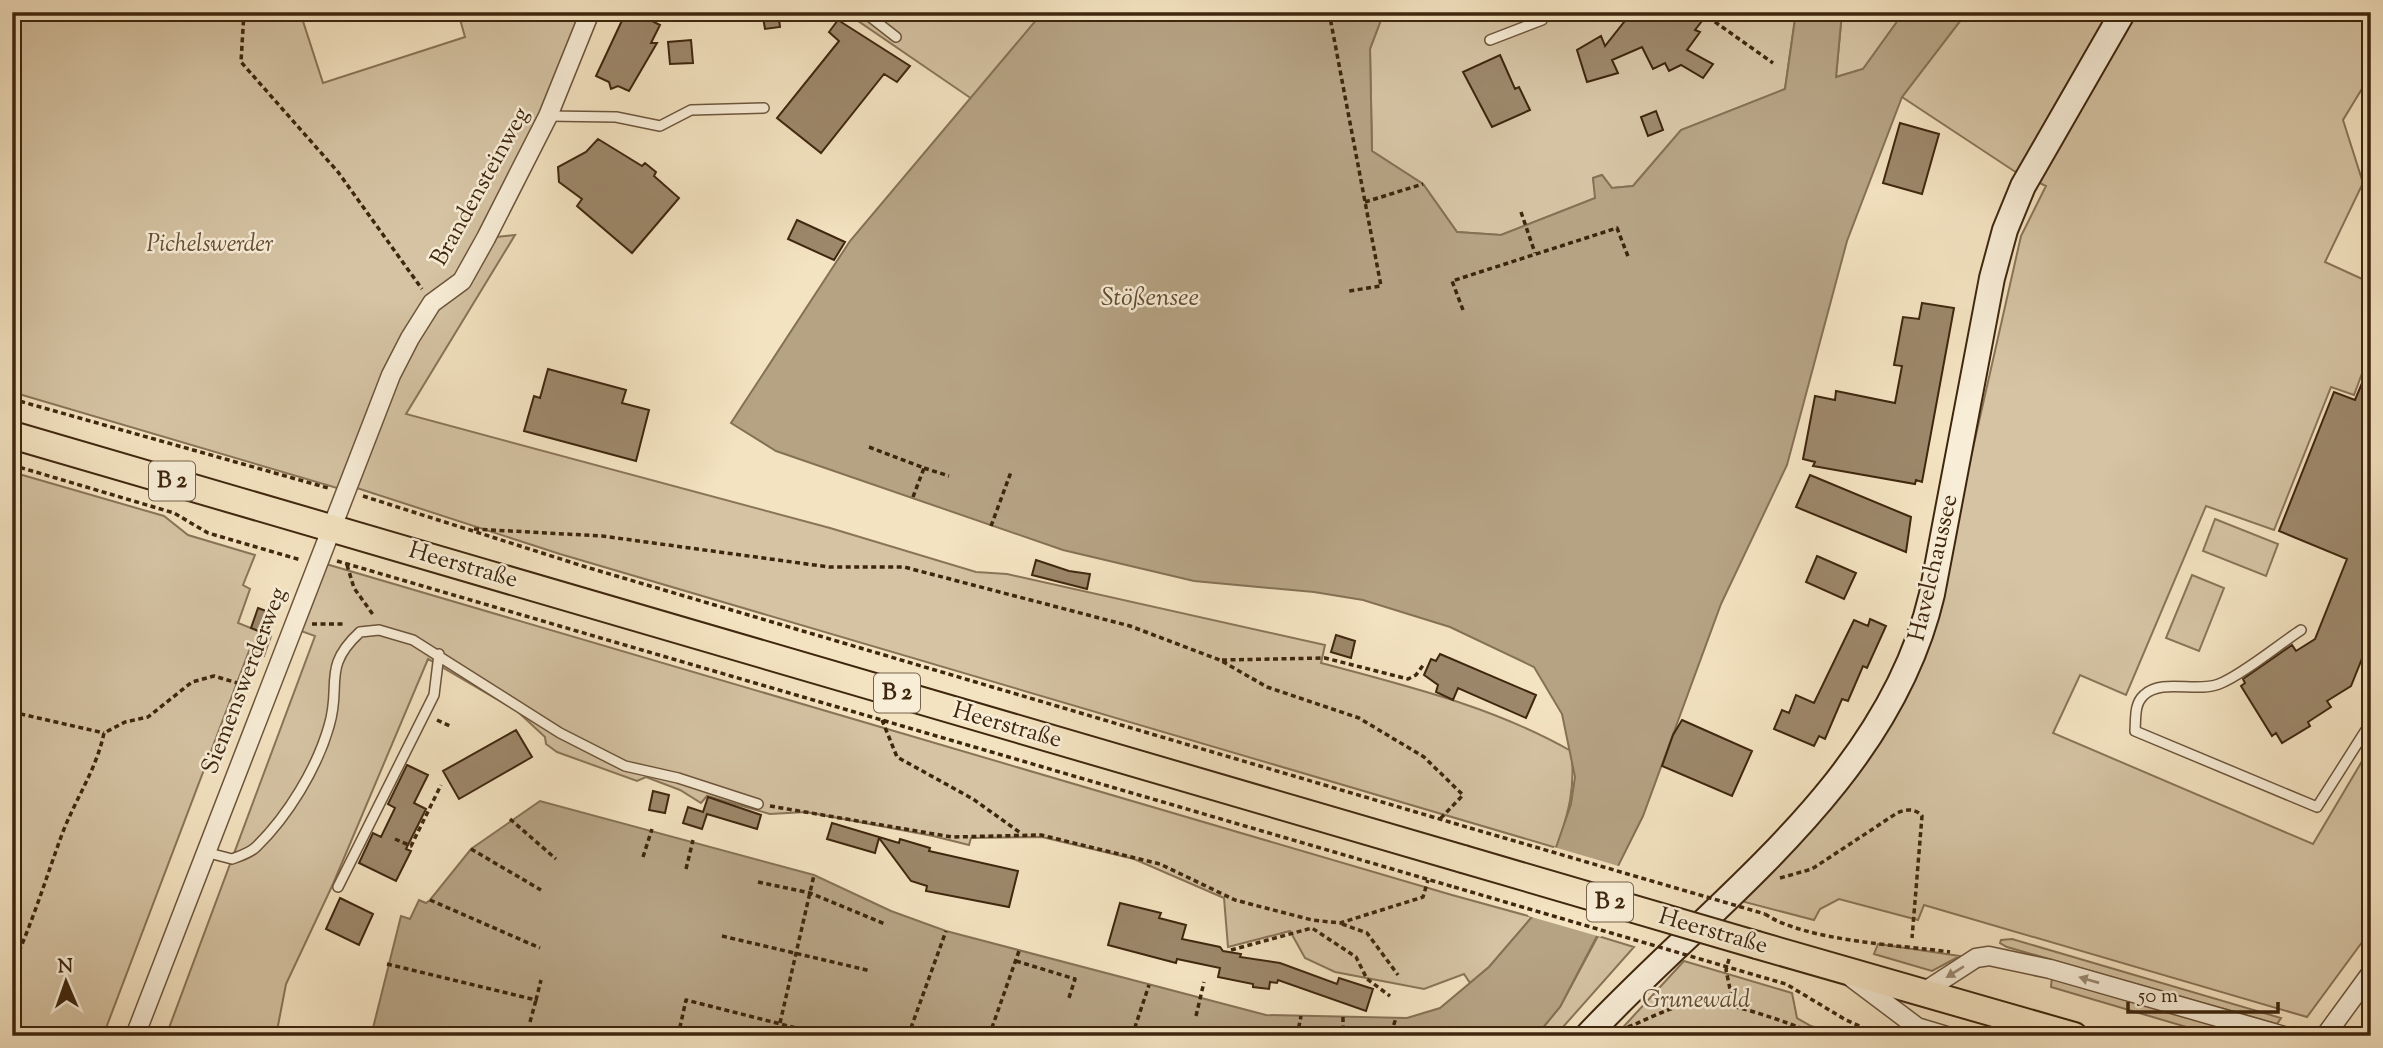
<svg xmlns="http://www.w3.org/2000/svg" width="2383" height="1048" viewBox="0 0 2383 1048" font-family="'Sorts Mill Goudy',serif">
  <rect width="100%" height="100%" fill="#f4e3c1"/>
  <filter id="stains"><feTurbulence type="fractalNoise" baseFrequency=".00286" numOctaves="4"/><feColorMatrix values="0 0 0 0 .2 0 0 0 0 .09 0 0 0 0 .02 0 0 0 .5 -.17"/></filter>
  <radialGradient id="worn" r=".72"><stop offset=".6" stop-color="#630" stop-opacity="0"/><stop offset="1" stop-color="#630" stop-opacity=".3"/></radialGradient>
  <path fill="#d5c3a3" stroke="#8a7458" stroke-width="2" d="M12,12H300L323,83L465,37L458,12H601L487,238L515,235L406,414L830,528L976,572L1007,574L1325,645L1321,663C1407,686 1494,707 1571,751C1576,787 1568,814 1557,848L560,554L357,488H337L12,392Z
    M833,12H1043L972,99L855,19Z
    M1384,12H1796L1785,89L1681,130L1633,186L1612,188L1602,175L1593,178L1596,198L1501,235L1457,232L1423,184L1372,151L1370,49Z
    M1842,12H1904L1863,69L1836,77Z
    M1967,12H2371V74L2343,120L2363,183L2325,262L2371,283V349L2354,395L2331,387L2274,530L2206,506L2126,695L2080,675L2053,733L2313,844L2371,746V930L2307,1017L1924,905L1918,920L1839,899L1820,909L1814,920L1737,900L1902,702L1928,647L2021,236L2046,186L2014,171L1902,97Z
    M12,472L164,516L188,535L255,555L243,585L250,589L238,623L271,636L264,656L249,651L103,1036H12Z
    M2215,519L2278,544L2266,576L2203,551Z
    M326,564L1452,895L1532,917L1489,967L1470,983L1464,974L1424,989L1335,972L1305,958L1290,931L1228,947L1224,898L1134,859L1042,837L971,838L969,845L933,836L806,812L770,814L707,796L701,803L680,790L646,777L637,781L557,752L546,744L545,737L517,711L428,659L333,884L286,984L276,1036H166L315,636L301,631Z
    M2192,575L2224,588L2199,651L2166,638Z
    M1598,936L1634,947L1555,1036H1536L1560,1007Z
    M2012,939L2281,1018L2277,1024L2007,947L2000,943L2001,940Z
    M1878,944L1960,956L1932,971L1874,954Z
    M1684,961L1792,993L1797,1018L1811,1026L1842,1036H1615Z
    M2052,976L2254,1036H2217L2051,987Z"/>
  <path fill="#b6a384" stroke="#867155" stroke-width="2" d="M1043,12H1384L1370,49L1372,151L1423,184L1457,232L1501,235L1595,198L1593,178L1602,175L1612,188L1633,186L1681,130L1785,89L1796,12H1842L1836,77L1863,69L1904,12H1967L1902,97L1847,241L1787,465L1721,604L1643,816L1618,866L1597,936L1560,1007L1536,1036H371L401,916L410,919L419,900L426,903L430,900L471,849L540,801L814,875L891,911L946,931L1266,1015L1407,1018L1440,1008L1489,967L1532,917L1571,804L1575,777L1562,714L1534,667L1450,627L1363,600L1314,592L1194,581L1063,550L776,451L731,423L850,241Z"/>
  <path fill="#f4e3c1" d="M1554,847L1622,867L1601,937L1528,916Z"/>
  <path fill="#9d886b" stroke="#3e260e" stroke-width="2" d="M626,12L639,15L647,12L650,20L660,25L651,43H657L629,91L618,86L611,89L609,82L596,76Z
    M762,12H778L780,27L765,29Z
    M1632,12H1709L1695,30L1700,32L1687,50L1713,64L1703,78L1681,65L1669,71L1665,63L1653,69L1642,47L1612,60L1618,73L1587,82L1577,50L1601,36L1605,46Z
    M838,20L910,66L897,82L884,74L821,153L777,118L839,41L829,32Z
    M691,40L693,63L670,64L668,42Z
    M1500,55L1515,89L1519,87L1530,110L1492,127L1463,72Z
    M1656,111L1663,130L1648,136L1641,117Z
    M1900,123L1939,134L1922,194L1883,183Z
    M598,139L642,166L645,163L656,172L654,176L679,198L632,253L577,206L582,199L559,182L558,167L586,152Z
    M797,220L845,242L834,260L788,239Z
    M1922,303L1954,308L1922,482L1916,480L1915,484L1813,466L1815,462L1803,459L1815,396L1835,400L1836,391L1895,403L1902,366L1894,365L1903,317L1919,319Z
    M2370,364L2371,636L2351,686L2327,701L2331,707L2308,722L2310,726L2282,743L2276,733L2272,736L2241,686L2245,683L2243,679L2292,645L2296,651L2315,639L2347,559L2279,531L2334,392L2355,400Z
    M548,369L626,390L622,403L649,410L636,461L524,431L534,396L540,398Z
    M1810,475L1911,517L1906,552L1796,507Z
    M1817,556L1856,573L1844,599L1806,582Z
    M1036,560L1069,571L1090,574L1087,589L1032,575Z
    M258,608L274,614L266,634L251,628Z
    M1870,619L1886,626L1867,668L1863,666L1848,701L1842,699L1825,739L1819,736L1814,746L1774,729L1782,710L1789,713L1796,695L1814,703L1854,620L1868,626Z
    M1336,635L1355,641L1351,658L1331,652Z
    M1440,654L1536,695L1526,718L1458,688L1453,700L1436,692L1438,685L1424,675L1431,659L1436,661Z
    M1682,720L1752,751L1732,796L1662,766L1673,735Z
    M516,730L532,757L459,799L443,771Z
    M407,765L428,775L414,803L426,809L406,849L411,851L396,881L359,863L373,833L381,837L395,808L388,804Z
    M653,791L669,795L665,813L649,810Z
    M708,797L761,815L757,829L707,814L702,829L683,823L688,807L703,812Z
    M832,823L899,843L900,839L930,848L929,851L1018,871L1009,907L926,891L927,886L911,881L879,838L875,853L827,839Z
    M340,898L373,914L359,945L326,929Z
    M1120,903L1161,913L1159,918L1186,925L1182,939L1220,947L1223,951L1241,954L1240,957L1280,963L1337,984L1339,978L1373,989L1366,1011L1278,980L1277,983L1270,982L1269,989L1253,987V984L1218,977L1220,968L1177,959L1176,963L1108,945Z"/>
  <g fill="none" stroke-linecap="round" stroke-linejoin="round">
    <defs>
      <path id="lane" d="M864,12L896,37
        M1490,40L1542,20L1540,12
        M548,116L616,117L660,126L691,110L764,108
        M2301,630C2278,645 2242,675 2219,684C2196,693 2162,678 2144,695C2134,704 2136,718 2135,731L2317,807L2371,722
        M205,852L232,859C240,856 250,853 256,847C288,816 317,768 329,726C342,684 321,668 360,632L379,630L413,640L560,733L625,766L678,778L758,804
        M338,887L434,695L439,654"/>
      <path id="street" d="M1852,978L1917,1027L1947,1036
        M1922,993L1976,958L1989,956L2050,969L2284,1036
        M135,1036L391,375L410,338L432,303L462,281L486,238L548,116L590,12
        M2325,1036L2371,973"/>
      <path id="secondary" d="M1587,1036C1713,901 1888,783 1932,594L1992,278L2005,230L2023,186L2123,12"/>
      <path id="primary" d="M12,435L1463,859
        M1757,945L2074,1036"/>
    </defs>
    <use href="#lane" stroke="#6c553b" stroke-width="12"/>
    <use href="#street" stroke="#6c553b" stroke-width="21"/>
    <use href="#secondary" stroke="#3e260e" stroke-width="28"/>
    <use href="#primary" stroke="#3e260e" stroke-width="30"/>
    <path stroke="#3e260e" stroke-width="3.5" stroke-dasharray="5 3.5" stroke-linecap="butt" d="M244,12L241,62L338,172L422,289
      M1329,12L1381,286L1349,291
      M1701,12L1773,63
      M12,21L28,12
      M1365,202L1423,184
      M1521,212L1535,253
      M1463,310L1452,281L1617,228L1629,259
      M12,399L328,488
      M869,447L924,468L913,497
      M12,465L174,513L208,533L301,560
      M924,468L949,476
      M363,496L586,567L1470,828
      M991,526L1011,472
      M474,529L602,536L829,567H904L1130,626L1220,660L1267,687L1359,718L1424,757L1463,795L1440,819
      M337,561L1454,887
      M347,565L354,588L374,616
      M312,624H346
      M1222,660L1325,658L1408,679L1416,675L1424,664
      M12,712L104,733
      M437,720L450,726
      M882,720L897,757L973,799L1022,834
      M770,806L952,837L1041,835L1160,864L1235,900L1312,920L1340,923L1423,897L1428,880
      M510,819L556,859
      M395,839L411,846L441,785
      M471,849L541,890
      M643,857L652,829
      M686,869L693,840
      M1780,878L1812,869L1897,813C1906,809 1915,808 1922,816L1912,938
      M758,882L810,893L885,924
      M430,900L540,948
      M1765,914C1805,941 1900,945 1950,952
      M1342,924L1367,933L1398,975
      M722,936L871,971
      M1231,950L1312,928L1356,957L1367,979L1390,996
      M1729,959L1726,970L1734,1008
      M1016,961L1075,979L1068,1001
      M387,964L536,1000L541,980
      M12,967C32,924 45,881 61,837C74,801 96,771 104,733L125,722L148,717L192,682L214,676L251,687
      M1748,973L1786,984L1846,1020L1882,1036
      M1196,1016L1204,982
      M1343,1017V1036
      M530,1022L536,1000
      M780,1023L814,875
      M1628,1027C1646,1020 1664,1010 1683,1005C1721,994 1787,1024 1824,1036
      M1086,1030L1108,1036
      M1391,1033L1396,1018
      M678,1036L686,1000L828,1036
      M908,1036L946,931
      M989,1036L1019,951
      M1132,1036L1149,985
      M1297,1036L1301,1016"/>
    <use href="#lane" stroke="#f8edd7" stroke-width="9"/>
    <use href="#street" stroke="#f8edd7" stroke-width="18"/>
    <use href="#secondary" stroke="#f8edd7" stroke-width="24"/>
    <use href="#primary" stroke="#f4e3c1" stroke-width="26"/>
    <defs>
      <path id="primary-bridge" d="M1463,859L1757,945"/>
    </defs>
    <use href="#primary-bridge" stroke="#3e260e" stroke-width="30" stroke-linecap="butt"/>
    <path stroke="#3e260e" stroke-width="3.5" stroke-dasharray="5 3.5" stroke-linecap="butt" d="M1470,828L1765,914
      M1454,887L1748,973"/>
    <use href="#primary-bridge" stroke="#f4e3c1" stroke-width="26"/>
  </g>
  <defs><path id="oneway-solid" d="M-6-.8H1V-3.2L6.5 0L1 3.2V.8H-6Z" transform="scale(1.75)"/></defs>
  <g fill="#9b8a72">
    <use href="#oneway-solid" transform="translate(1955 972) rotate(148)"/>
    <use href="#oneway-solid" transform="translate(2089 980) rotate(-164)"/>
  </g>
  <g text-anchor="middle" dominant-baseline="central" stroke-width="5" stroke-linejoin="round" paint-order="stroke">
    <g fill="#f8edd7" stroke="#76624a" stroke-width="2">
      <rect x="149" y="461.5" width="46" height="39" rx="5"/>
      <rect x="874" y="673.5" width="46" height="39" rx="5"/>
      <rect x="1587" y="882.5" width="46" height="39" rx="5"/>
    </g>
    <g font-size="23" font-weight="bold" fill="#3e260e">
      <text x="172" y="481">B 2</text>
      <text x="897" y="693">B 2</text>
      <text x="1610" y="902">B 2</text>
    </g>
    <g font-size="24" fill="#3e260e" stroke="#f8edd7">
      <text transform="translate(481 187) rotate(-61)">Brandensteinweg</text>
      <text transform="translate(463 566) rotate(16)">Heerstraße</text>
      <text transform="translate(1934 568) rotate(-77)">Havelchaussee</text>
      <text transform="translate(245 681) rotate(-69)">Siemenswerderweg</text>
      <text transform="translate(1007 726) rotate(16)">Heerstraße</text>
      <text transform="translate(1713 932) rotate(16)">Heerstraße</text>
    </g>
    <g font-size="24" font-style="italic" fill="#644d33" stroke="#f8edd7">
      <text x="210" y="245">Pichelswerder</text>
      <text x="1696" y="1001">Grunewald</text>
    </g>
    <g font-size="26" font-style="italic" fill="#624c31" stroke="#f8edd7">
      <text x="1150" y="298">Stößensee</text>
    </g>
  </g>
  <rect width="2383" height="1048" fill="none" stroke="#f4e3c1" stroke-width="42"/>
  <rect x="14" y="14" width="2355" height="1020" fill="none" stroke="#3e260e" stroke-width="3.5"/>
  <rect x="21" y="21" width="2341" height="1006" fill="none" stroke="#3e260e" stroke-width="2"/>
  <g transform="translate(66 982) rotate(358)" stroke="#f8edd7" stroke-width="5" paint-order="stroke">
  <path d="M0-5L12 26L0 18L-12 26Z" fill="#3e260e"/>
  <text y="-10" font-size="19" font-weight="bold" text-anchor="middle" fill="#3e260e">N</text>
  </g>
  <path d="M2128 1002v10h150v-10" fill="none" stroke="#3e260e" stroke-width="3.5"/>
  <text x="2138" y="1002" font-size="21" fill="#3e260e" stroke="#f8edd7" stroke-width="5" paint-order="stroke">50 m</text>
  <rect width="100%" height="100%" filter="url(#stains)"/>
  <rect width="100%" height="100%" fill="url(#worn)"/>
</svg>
